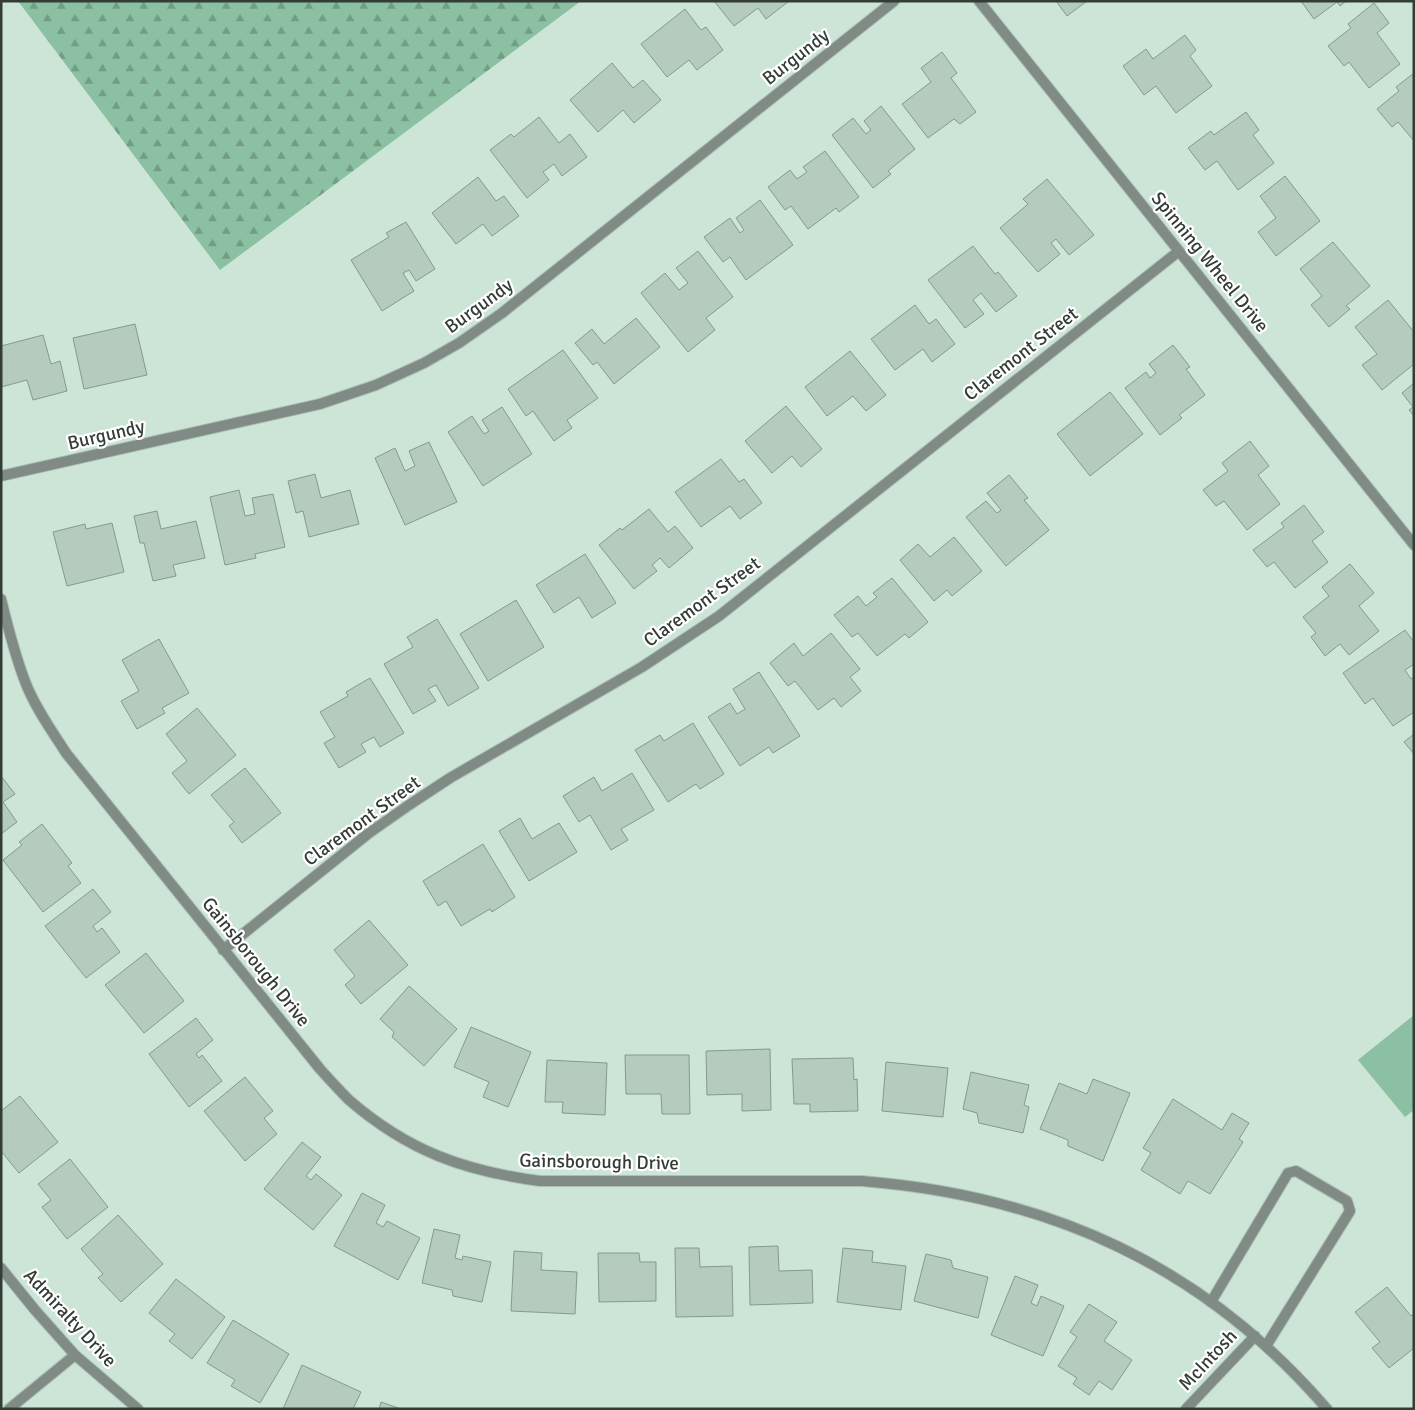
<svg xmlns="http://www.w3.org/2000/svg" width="1415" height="1410" viewBox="0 0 1415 1410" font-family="Signika,sans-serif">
  <defs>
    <pattern id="forest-firs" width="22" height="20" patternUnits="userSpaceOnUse" patternTransform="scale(1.25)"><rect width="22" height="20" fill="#8bc0a2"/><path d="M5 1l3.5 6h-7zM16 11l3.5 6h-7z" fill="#729d85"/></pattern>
  </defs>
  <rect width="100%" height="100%" fill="#cde5d7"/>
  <path fill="#8bc0a2" d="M1414,1015V1110L1405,1117L1358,1060Z"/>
  <path fill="url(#forest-firs)" d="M18,1H581L220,270Z"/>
  <path fill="#b4cbbd" stroke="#839a8c" d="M714,1H789L766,19L758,8L734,26Z
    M1056,1H1087L1067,16Z
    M1301,1H1346L1340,6L1337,2L1314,19Z
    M1374,3L1389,23L1377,33L1400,64L1369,88L1349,62L1344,66L1328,46L1351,28L1348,24Z
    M685,9L701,30L706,27L723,50L697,70L689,60L667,77L641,44Z
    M1185,35L1196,50L1190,56L1212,86L1176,113L1156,86L1144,95L1123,66L1146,49L1153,59Z
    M942,52L957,73L951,78L976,112L960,124L954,119L928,138L902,104L931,82L921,68Z
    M612,63L633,88L643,80L661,100L634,123L623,110L598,132L570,100Z
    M1414,73V141L1398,122L1392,127L1377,109L1399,91L1396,87Z
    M881,106L915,149L888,171L891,174L873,188L832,135L853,118L866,134L871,130L864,121Z
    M1246,112L1259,130L1253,135L1274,163L1238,190L1217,161L1205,170L1188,148L1211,131L1214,135Z
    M539,117L559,143L570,134L587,157L562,176L554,164L543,172L549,180L527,198L490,150L511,134L514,137Z
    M825,151L859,197L839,212L836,208L808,229L791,206L785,210L768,187L790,170L797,179L807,172L803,167Z
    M1285,176L1320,221L1276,256L1258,232L1276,218L1260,196Z
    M478,177L496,201L504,196L519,216L492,236L483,224L456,244L432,213Z
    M1047,179L1094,235L1069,255L1056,239L1051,243L1060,254L1038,272L1000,228L1028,204L1023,199Z
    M760,200L793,245L746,280L730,257L723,262L704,237L730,218L740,233L744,230L736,218Z
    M406,222L435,269L416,281L409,270L403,273L414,291L382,311L351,260L389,237L386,233Z
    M1333,242L1370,286L1346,306L1350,309L1329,327L1311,305L1322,296L1300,269Z
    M973,246L995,274L998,272L1017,296L996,312L981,293L973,300L984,314L965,328L928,280Z
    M698,251L733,297L706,318L715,330L688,352L641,293L665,273L679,290L688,283L676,268Z
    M1388,300L1414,332V364L1382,390L1362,365L1377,354L1355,327Z
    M915,305L929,324L936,319L955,344L932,362L923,349L895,370L871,339Z
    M636,318L660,347L614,384L597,362L593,365L575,343L592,329L604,344Z
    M135,324L147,375L84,389L73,338Z
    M43,335L51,364L60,361L67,391L33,400L27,380L1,387V346Z
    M1173,345L1190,367L1186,369L1205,395L1179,415L1182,418L1160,435L1125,388L1146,372L1150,378L1156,373L1149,364Z
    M563,350L598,398L567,420L572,428L554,441L533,411L526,416L508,389Z
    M850,351L886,395L866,411L853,396L827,416L805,387Z
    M1414,383V416L1409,410L1413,407L1402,393Z
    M1110,392L1143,434L1090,476L1057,434Z
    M786,406L822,449L801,467L792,456L772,473L745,441Z
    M502,407L532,454L483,486L448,432L472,416L484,434L489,431L482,420Z
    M1250,441L1269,466L1258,475L1280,504L1247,530L1224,501L1216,506L1203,490L1228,471L1222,463Z
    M429,442L457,502L405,525L375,458L395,448L405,471L415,466L409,451Z
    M721,459L739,482L744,479L762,503L740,519L730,506L701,527L675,492Z
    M315,474L321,498L350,490L359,524L309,537L303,511L296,513L288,481Z
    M1009,475L1028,498L1024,500L1049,530L1006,566L966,517L986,501L997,513L1001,510L987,493Z
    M239,490L245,516L255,514L252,498L273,494L285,547L255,554L256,558L225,565L210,497Z
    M1304,505L1324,532L1312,541L1328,562L1295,588L1274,562L1267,567L1253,550L1284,527L1281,523Z
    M649,509L668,532L675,526L693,548L669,568L660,558L652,565L657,571L634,589L599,545L620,528L622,530Z
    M157,511L161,529L196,521L205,558L173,565L176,576L153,581L144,543H140L134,516Z
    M112,523L124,572L67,586L53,532L85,524L86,529Z
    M954,537L982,571L952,596L947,590L934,601L900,560L918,544L930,557Z
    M585,554L616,603L592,618L579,597L554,613L536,585Z
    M1350,564L1374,593L1359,606L1379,631L1349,655L1340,644L1325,656L1311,637L1316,633L1303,617L1329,596L1322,587Z
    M892,578L928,622L909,638L905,634L877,656L858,633L852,637L834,615L858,596L866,606L877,597L873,593Z
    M516,600L544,647L488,681L460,634Z
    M437,619L479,688L448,706L436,685L428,689L436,701L413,714L384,664L413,647L407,637Z
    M1405,630L1414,642V664L1405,670L1411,679L1414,677V712L1393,726L1373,698L1365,704L1343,673Z
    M831,633L860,669L850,677L861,691L841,707L834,698L818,710L795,681L788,686L770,663L794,643L803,656Z
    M159,639L189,693L162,708L165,713L137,729L121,701L139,691L122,660Z
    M759,672L800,736L773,753L769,747L740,766L708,717L730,703L737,714L745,709L733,689Z
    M370,678L404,733L380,747L374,737L361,744L366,752L339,768L324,743L335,737L320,712L348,696L346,692Z
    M197,708L236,755L189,794L172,773L187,761L166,734Z
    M693,723L724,774L700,789L696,784L668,802L635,750L660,735L664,741Z
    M1414,734V754L1404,742Z
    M245,768L281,813L242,843L229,826L234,822L211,795Z
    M632,773L654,810L621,829L628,840L611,850L590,815L579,822L563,796L594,777L602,791Z
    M1,776L15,794L3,802L17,822L1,834Z
    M520,818L532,839L559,823L577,852L529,881L499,831Z
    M42,824L72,863L68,866L81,883L43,912L3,860L22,845L19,842Z
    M483,844L515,897L492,912L490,909L461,926L446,901L438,906L423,881Z
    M93,889L111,912L93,926L97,932L102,928L120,952L86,978L45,926Z
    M369,920L408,965L361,1004L345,985L355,976L334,950Z
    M146,953L184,1001L144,1033L105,985Z
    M409,986L457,1029L424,1066L392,1037L394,1032L380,1019Z
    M196,1018L213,1040L196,1054L199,1058L202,1055L222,1081L189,1107L149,1054Z
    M471,1027L531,1052L508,1107L483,1097L489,1082L454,1067Z
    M770,1049L771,1110L742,1111V1094L707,1095L706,1051Z
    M625,1055H689L690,1114H662L661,1094H626Z
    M853,1058L854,1080L857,1079L858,1111L810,1112V1104H794L792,1059Z
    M547,1060L607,1063L605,1115L562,1113L563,1102H545Z
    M886,1062L948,1068L943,1117L882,1111Z
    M971,1072L1029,1085L1024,1105L1029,1107L1023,1133L979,1123L977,1113L963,1109Z
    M245,1077L273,1111L264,1118L277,1134L245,1161L204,1111Z
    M1093,1079L1130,1093L1103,1161L1068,1146V1140L1040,1129L1059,1083L1087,1094Z
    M20,1096L58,1142L19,1173L1,1151V1111Z
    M1173,1099L1222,1130L1232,1113L1249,1123L1239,1139L1243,1142L1210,1194L1188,1181L1180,1194L1141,1170L1151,1153L1143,1148Z
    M302,1142L321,1157L306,1176L311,1180L316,1174L342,1195L313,1230L264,1189Z
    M70,1159L108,1207L67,1239L42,1207L51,1200L38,1184Z
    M362,1193L385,1205L376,1223L383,1227L387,1221L420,1238L398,1280L334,1246Z
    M118,1215L163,1264L121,1302L98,1278L103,1274L81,1249Z
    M434,1229L460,1235L455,1258L462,1260L463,1256L491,1262L482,1302L453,1296L452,1290L422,1283Z
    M778,1246L779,1271L812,1270L813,1303L750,1305L749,1247Z
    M675,1248H699L700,1267L732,1266L733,1316L676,1317Z
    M843,1248L873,1251L872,1262L906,1266L901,1310L837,1302Z
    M514,1251L542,1253L541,1270L577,1272L575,1314L511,1311Z
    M598,1253H639L640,1262H656V1301L599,1302Z
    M926,1254L951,1260L953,1268L988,1277L978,1318L914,1301Z
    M1015,1276L1038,1285L1031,1303L1037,1306L1041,1296L1064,1306L1043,1356L991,1335Z
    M176,1279L225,1317L192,1359L169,1341L175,1334L149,1313Z
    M1387,1287L1411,1316L1414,1314V1348L1389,1368L1372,1348L1380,1342L1355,1312Z
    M1089,1304L1117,1322L1104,1341L1132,1360L1112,1390L1099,1381L1089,1395L1073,1384L1077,1378L1058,1366L1077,1337L1070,1332Z
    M233,1320L289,1354L260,1403L231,1386L235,1380L207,1363Z
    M302,1365L361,1392L353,1409H283Z
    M381,1402L401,1409H379Z"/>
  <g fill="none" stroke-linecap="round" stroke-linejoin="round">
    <defs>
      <path id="lane" d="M1211,1302L1288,1173L1296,1171L1347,1201L1350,1211L1266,1346"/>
      <path id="street" d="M979,1L1414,545
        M1,476L320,404L376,385L424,363L459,343L502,313L894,1
        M1,599C8,628 15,656 26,684C36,709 52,731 66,753L320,1069C329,1079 339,1090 349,1100C408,1151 464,1171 540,1181H862C1049,1196 1203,1265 1327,1409
        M223,950L369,833L409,805L450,778L642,667L719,616L1179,251
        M1,1268L35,1310L75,1355L138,1409
        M9,1409L75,1355
        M1186,1409L1255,1336"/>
    </defs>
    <use href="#lane" stroke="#abc0b4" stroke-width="12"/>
    <use href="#street" stroke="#abc0b4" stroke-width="12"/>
    <use href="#lane" stroke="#818b85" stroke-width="10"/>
    <use href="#street" stroke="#818b85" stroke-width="10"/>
  </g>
  <g text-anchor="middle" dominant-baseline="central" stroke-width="4.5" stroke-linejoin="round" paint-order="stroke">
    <g font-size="19" fill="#333c37" stroke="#fff">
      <text transform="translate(796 57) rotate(-38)">Burgundy</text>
      <text transform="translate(1210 262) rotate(51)">Spinning Wheel Drive</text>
      <text transform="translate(479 306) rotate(-36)">Burgundy</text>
      <text transform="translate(1021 354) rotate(-38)">Claremont Street</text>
      <text transform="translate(106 435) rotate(-13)">Burgundy</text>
      <text transform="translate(702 602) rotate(-36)">Claremont Street</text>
      <text transform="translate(362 821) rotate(-36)">Claremont Street</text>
      <text transform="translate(256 962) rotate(51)">Gainsborough Drive</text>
      <text transform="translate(599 1162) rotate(1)">Gainsborough Drive</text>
      <text transform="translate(70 1318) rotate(47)">Admiralty Drive</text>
      <text transform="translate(1208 1360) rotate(-47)">McIntosh</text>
    </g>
  </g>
  <rect width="1415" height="1410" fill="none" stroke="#333c37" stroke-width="5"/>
</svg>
